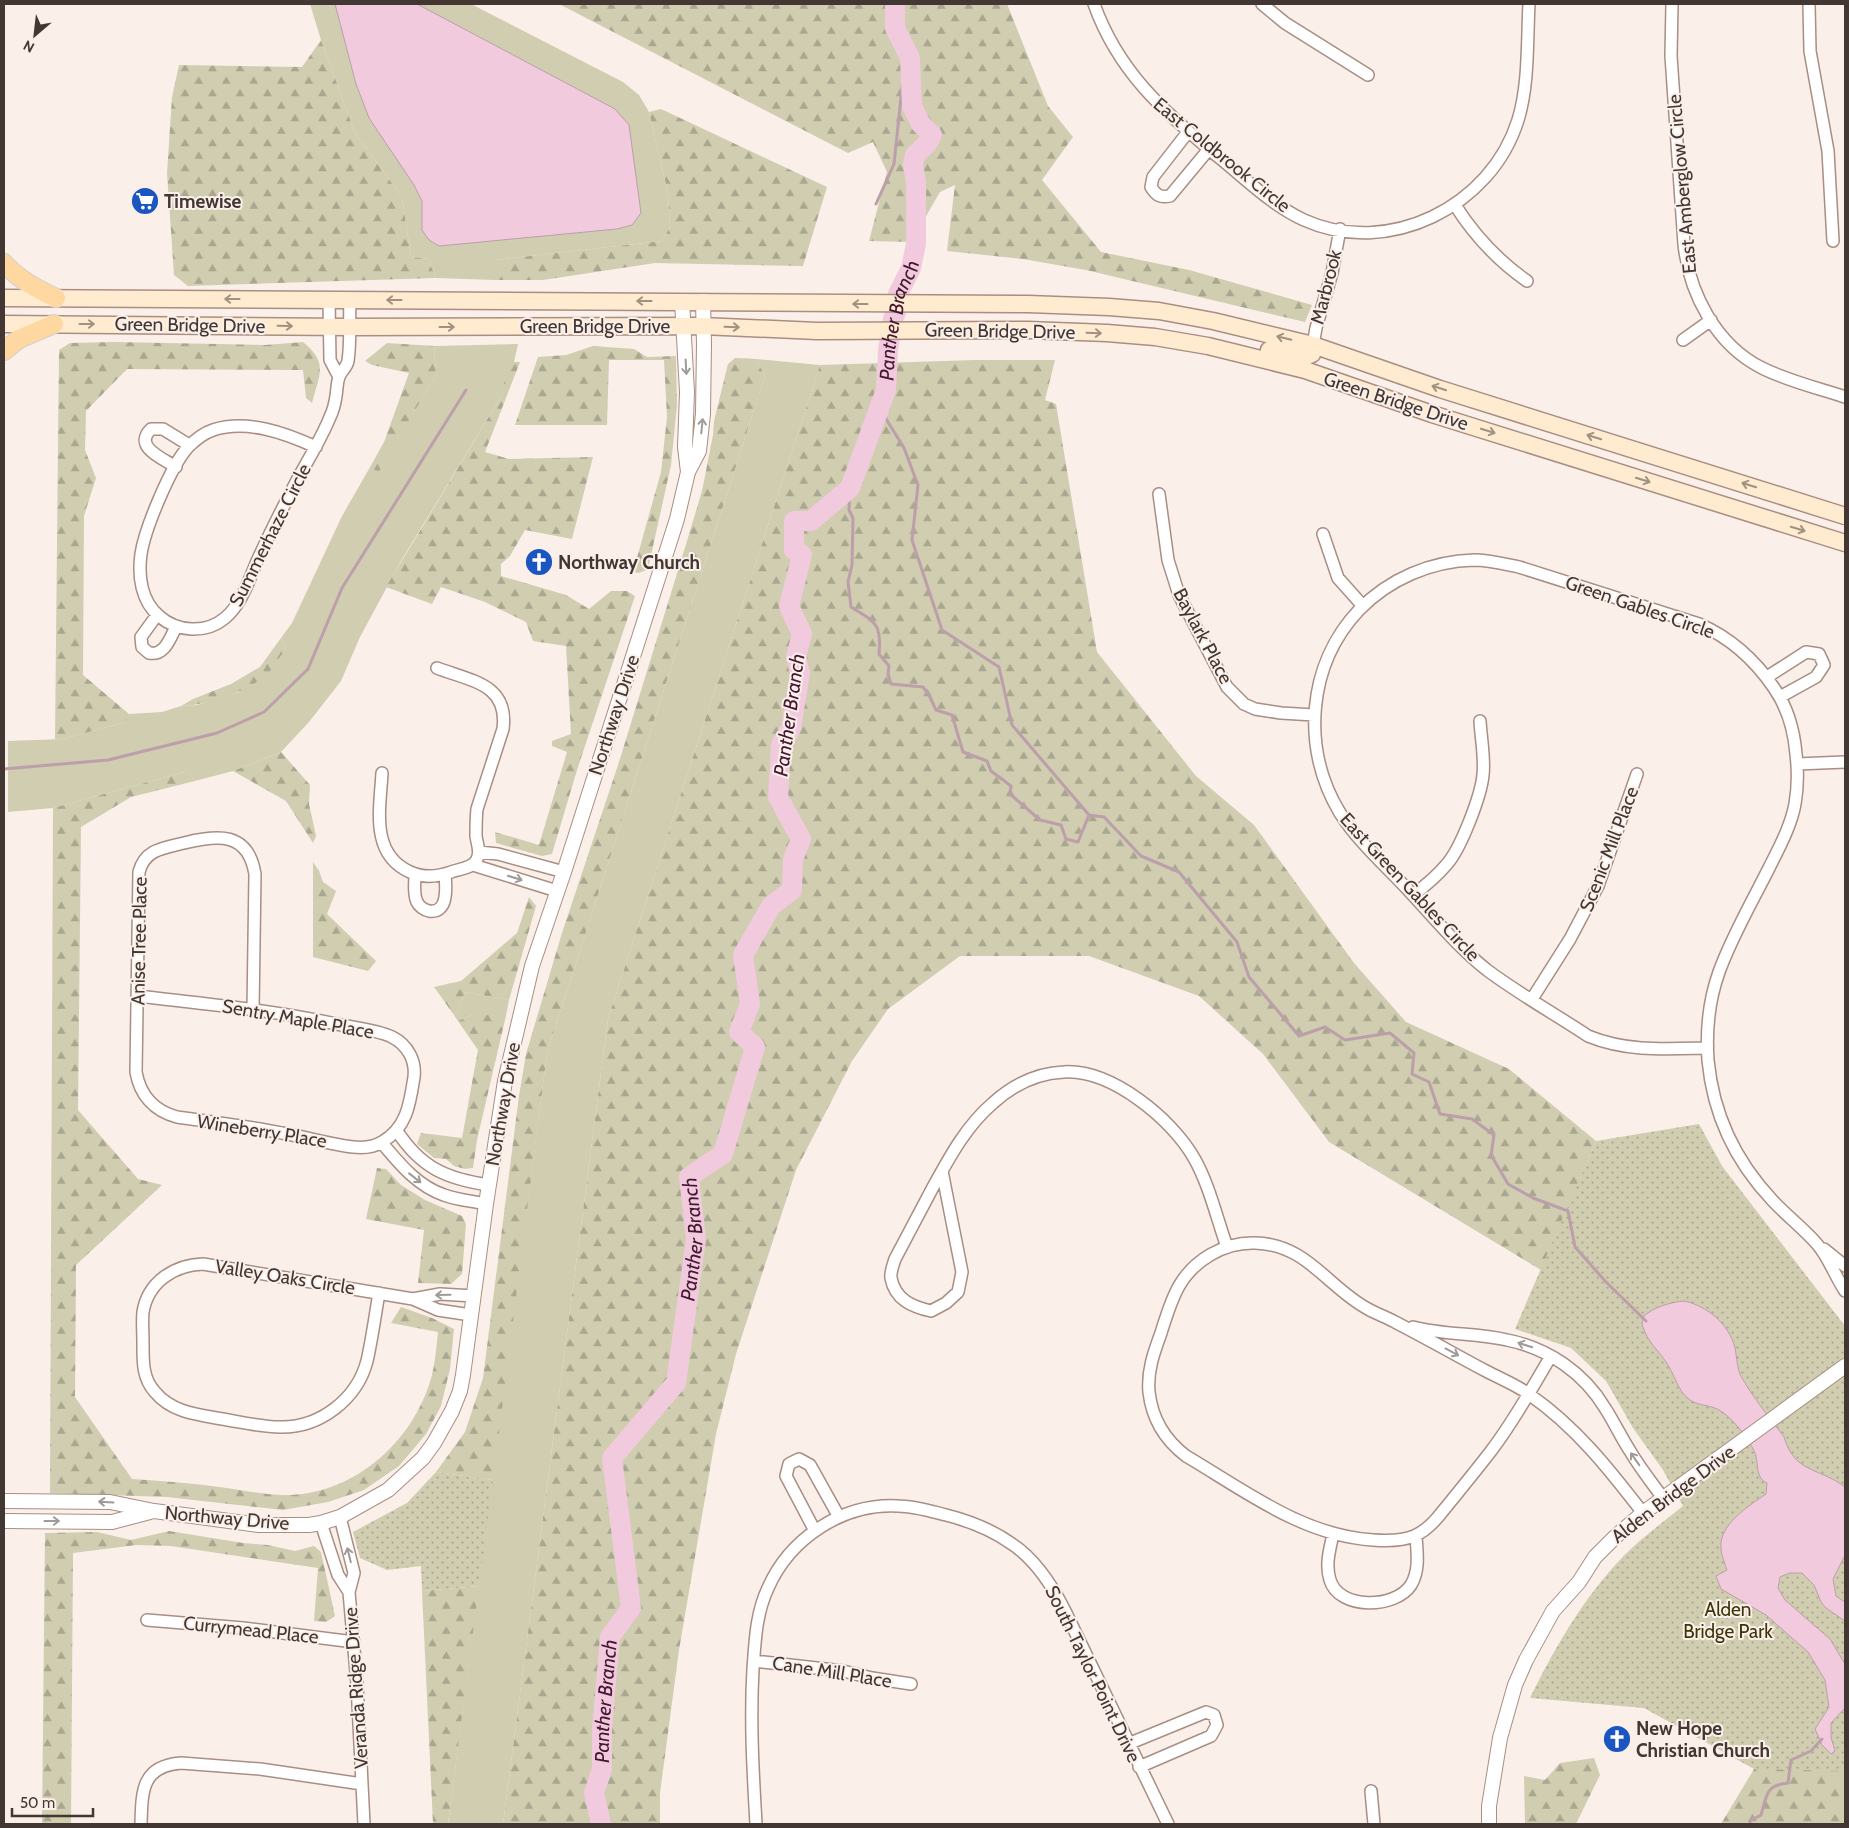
<svg xmlns="http://www.w3.org/2000/svg" width="1849" height="1828" viewBox="0 0 1849 1828" font-family="Cabin,sans-serif">
  <defs>
    <pattern id="forest-firs" width="22" height="20" patternUnits="userSpaceOnUse" patternTransform="scale(1.25)"><rect width="22" height="20" fill="#d0cdb0"/><path d="M5 1l3.5 6h-7zM16 11l3.5 6h-7z" fill="#aaa790"/></pattern>
    <pattern id="park-dots" width="8" height="8" patternUnits="userSpaceOnUse" patternTransform="scale(1.25)"><rect width="8" height="8" fill="#d0cdb0"/><path d="M2 2h.1M6 6h.1" fill="none" stroke="#aaa790" stroke-width="1.8" stroke-linecap="round"/></pattern>
  </defs>
  <rect width="100%" height="100%" fill="#fbefea"/>
  <path fill="#d0cdb0" d="M310,4H471L623,82L639,95L649,112L668,193L670,227L662,241L495,260V280L436,278L428,259L411,257L402,197L355,133L321,40Z
    M518,344L514,362L502,395L401,561L360,637L341,681L309,722L281,752L233,771L195,781L188,771L53,808L8,812V741L63,739L126,722L129,714L162,712L181,706L197,705L239,692L286,649L281,638L292,623L342,516L369,469L379,470L436,375L434,346Z
    M756,359L820,365L608,1019L503,1824H448L547,1053L765,376Z
    M465,992L509,1000L505,1020L500,1015H472L458,1021L454,1015L458,1012Z"/>
  <path fill="url(#forest-firs)" d="M559,4H1007L1048,106L1073,137L1042,180L1101,252L1189,270L1312,305L1305,322L1086,270L1023,259L947,251L955,185L940,192L911,242L869,241L887,172L873,142L848,153Z
    M321,40L355,133L402,197L411,257L428,259L436,278L188,286L174,275L167,173L172,97L179,65L302,67Z
    M661,109L827,187L803,266L655,263L543,280H495L494,260L662,241L670,227L668,193L649,112Z
    M114,342L265,345L303,342C329,363 319,375 312,403L306,398L303,370L127,369L86,411L85,450L96,478L84,516L83,675L129,714L126,722L63,739H55L59,350L70,343Z
    M387,343L434,346L436,375L379,471L369,469L384,442L409,373L372,365L365,361Z
    M593,346L634,349L647,357L676,356L677,405L671,465L648,569L639,573L633,572L661,472L667,417L664,360H609L607,425H515L538,357L566,355Z
    M735,358L756,359L765,376L547,1053L493,1480L436,1472L465,1432L483,1378L519,1096L526,1054L562,933L619,762L687,541L702,491L713,435L714,421L728,364Z
    M975,360H1055L1045,400L1056,404L1097,652L1196,776L1254,825L1354,963L1406,1022L1509,1069L1596,1141L1541,1270L1329,1142L1263,1054L1199,996L1089,956H960L888,1009L852,1061L796,1170L736,1354L716,1434L679,1650L660,1793V1824H503L608,1019L820,365Z
    M514,362H520L485,452L509,459L593,457L572,539L525,530L510,556L501,564V576L566,595L589,609L611,591H627L635,596L577,770L552,854L542,856L496,843L495,832L539,845L567,752L552,746V741L571,734L566,646L533,641L526,622L485,602L441,587L432,604L386,587L502,395L507,365Z
    M281,638L286,649C280,656 275,664 270,671C252,691 207,705 181,706L193,699L231,684L260,667Z
    M281,752L310,785L309,804L316,836L313,843L286,801L233,771Z
    M188,771L195,781L131,797L81,827L78,1110L138,1179L162,1185L76,1265L75,1397L132,1479C161,1481 190,1483 219,1487C244,1490 267,1496 291,1495C355,1492 409,1444 429,1385C435,1368 436,1350 438,1332L391,1323L401,1307L432,1318L454,1329L450,1369L441,1406L426,1434L399,1466L364,1490L328,1502L283,1510L167,1497L50,1493L53,808Z
    M313,862L319,871L323,882L336,891L327,914L376,961L368,971L313,957Z
    M529,897L536,906L509,1000L465,992L458,1012L454,1015L434,987L461,981L517,933Z
    M472,1015H501L505,1020L477,1140L473,1168L465,1169L454,1166L446,1159L434,1158L417,1144L421,1133L462,1138L478,1050L458,1021Z
    M377,1168L386,1169L401,1185L425,1200L462,1216L466,1224L462,1274L451,1284L418,1283L424,1230L366,1219Z
    M169,1531L243,1543L268,1545L295,1551L314,1546L321,1552L335,1616L326,1622L314,1621L318,1568L171,1546L136,1545L73,1553L71,1824H42L45,1533L97,1532L131,1540Z
    M479,1586L448,1824H433L422,1591Z
    M1845,1708V1824H1721L1754,1769H1765Z
    M1594,1758L1600,1775L1576,1824H1525L1524,1776L1545,1780L1560,1763Z"/>
  <path fill="url(#park-dots)" d="M1699,1124L1722,1166L1845,1326V1771L1754,1769L1644,1708L1530,1698C1556,1645 1589,1588 1633,1547C1648,1533 1666,1520 1683,1506L1663,1470L1633,1428L1606,1381L1571,1348L1515,1329L1596,1141Z
    M436,1472L493,1480L479,1586L422,1591L421,1566L387,1570L360,1558L353,1532L407,1503Z"/>
  <path fill="#f1cbdd" stroke="#bc9faa" d="M335,4H417L615,109L629,125L641,213L632,225L617,229L439,246L429,240L422,230V201L414,185L369,118L356,84Z
    M1685,1301C1708,1307 1729,1324 1735,1348C1737,1358 1737,1370 1742,1378C1754,1399 1770,1418 1784,1437C1795,1474 1819,1467 1845,1487V1555L1833,1579L1836,1596L1845,1602V1621L1826,1608L1821,1602L1814,1585L1802,1573H1790L1780,1577L1778,1588L1785,1600L1830,1639L1845,1664V1708L1831,1723V1737L1835,1751L1831,1754L1822,1745L1815,1729L1829,1707L1825,1680L1808,1652L1766,1615L1721,1589L1716,1576L1727,1570C1724,1561 1720,1552 1721,1543C1723,1522 1750,1505 1766,1494L1767,1483C1755,1478 1759,1464 1755,1453C1749,1439 1736,1423 1725,1414C1714,1404 1700,1407 1690,1400C1678,1392 1674,1373 1666,1362C1658,1350 1647,1341 1643,1327C1641,1323 1643,1320 1644,1316C1654,1307 1671,1302 1685,1301Z"/>
  <g fill="none" stroke-linecap="round" stroke-linejoin="round">
    <path stroke="#bc9faa" stroke-width="3" d="M876,204L894,164L906,50
      M880,409L904,448L918,485L912,540L942,630L999,667L1012,725L1089,815
      M850,488L849,510L853,518L852,565L848,582L851,607C875,622 882,623 879,654L889,666L888,674L891,684L923,687L929,695L936,710L952,715L963,752L987,761L991,771L1011,786L1010,794L1040,820L1061,825L1066,839L1078,842L1089,815L1104,817L1141,856L1179,872L1237,942L1249,977L1299,1036L1325,1027L1345,1040L1390,1033L1414,1053L1412,1074L1429,1082L1440,1114L1472,1119L1494,1135L1491,1155L1508,1184L1533,1198L1568,1211L1575,1247L1606,1282L1646,1321
      M4,769L108,760L217,733L264,712L308,669L342,588L466,390
      M1750,1824V1821L1761,1815C1767,1796 1765,1785 1788,1783L1791,1760L1811,1751L1822,1739"/>
    <path stroke="#f1cbdd" stroke-width="20" id="s1" d="M601,1824L594,1793L602,1769V1729L610,1637L631,1608L612,1458L676,1383L696,1239L689,1177L723,1154L755,1047L739,1032L750,1004L743,955L771,906L792,890L793,859L801,839L778,797L781,745L791,728L800,673L796,657L802,634L789,606L802,555L794,550V521H811L850,488L886,390L888,350L893,319L896,312L898,294L911,268L916,244V182L913,165L915,155L927,144L932,135L921,124L912,106L910,58L895,28V4"/>
    <defs>
      <path id="minor" d="M1094,4C1118,71 1162,110 1216,155C1244,177 1271,205 1304,220C1388,258 1491,207 1518,120C1529,85 1527,41 1529,4
        M1262,4L1285,23L1368,75
        M1672,4L1671,56L1684,244C1689,293 1716,345 1762,368C1788,381 1818,388 1845,397
        M1809,4L1810,51L1828,151L1833,241
        M1188,132L1153,177L1151,187C1156,195 1160,198 1170,196L1209,149
        M1455,205C1474,235 1497,260 1527,281
        M329,300L330,360L339,377
        M1683,340L1711,320
        M1313,345L1316,328L1332,273L1340,229
        M316,447C285,433 247,419 213,430C204,433 195,440 188,447C171,466 145,528 141,554C138,576 141,601 159,616C177,632 206,634 225,618C242,604 249,579 258,559C269,535 281,511 293,488C305,464 320,442 330,417C333,411 335,403 336,396C337,390 337,382 339,377C341,371 347,367 348,361C351,341 349,320 350,300
        M176,467C162,458 133,447 151,429H163L189,445
        M1159,494L1168,560L1179,595L1227,687L1244,704L1255,709L1281,713L1314,715
        M1323,534L1338,578L1363,606
        M157,615L141,637L142,647L149,653C165,656 170,638 176,627
        M1767,677L1806,652L1819,654L1824,665L1816,677L1780,697
        M1797,764L1845,762
        M382,773C380,809 370,854 410,872C423,878 437,877 451,872C459,869 474,868 477,859C481,852 477,844 476,836C476,827 476,818 477,809L503,729C509,684 471,681 437,668
        M479,852L498,854L564,872
        M473,865L557,891
        M415,875C415,883 413,894 417,902C419,906 424,910 429,911C449,914 446,886 445,874
        M1413,895C1425,886 1437,876 1447,864C1461,848 1481,796 1483,775C1485,758 1481,739 1480,721
        M138,996C206,1004 274,1010 341,1025C357,1028 377,1030 392,1037C408,1045 416,1061 414,1077C410,1103 407,1128 382,1142C374,1147 362,1148 353,1147C329,1144 306,1137 282,1133C247,1126 212,1122 177,1117C154,1111 140,1095 136,1072L139,872C145,849 164,848 184,843C217,835 248,831 255,874L253,1010
        M1532,999L1570,939L1598,886L1637,774
        M1707,1048C1666,1049 1627,1052 1588,1036C1555,1014 1519,994 1487,970C1458,947 1435,919 1410,892C1387,867 1358,842 1340,813C1301,749 1307,665 1359,610C1389,579 1431,561 1474,560C1489,560 1504,564 1519,567L1699,624C1731,638 1755,660 1774,688C1788,708 1794,730 1796,754C1798,771 1798,787 1795,804C1791,826 1779,848 1769,868C1752,902 1732,936 1719,972C1709,1000 1706,1031 1708,1060C1713,1114 1736,1162 1773,1201C1787,1216 1804,1229 1817,1244C1829,1258 1835,1276 1845,1291
        M397,1131C421,1168 447,1179 489,1185
        M382,1143C399,1163 417,1186 444,1195C457,1200 472,1201 486,1204
        M942,1171L962,1272L958,1292L946,1303L931,1311C913,1307 895,1300 891,1278C890,1273 893,1265 895,1259C907,1236 920,1212 932,1189C949,1158 966,1126 993,1103C1013,1085 1037,1073 1064,1072C1111,1069 1172,1119 1194,1158C1209,1184 1217,1219 1227,1247
        M1824,1249L1845,1266
        M379,1293C375,1316 372,1339 367,1361C357,1399 320,1428 280,1427C263,1427 245,1423 228,1420C202,1415 173,1414 155,1392C142,1378 143,1360 143,1342C143,1332 142,1321 143,1312C148,1282 174,1265 203,1264L413,1299L438,1310L471,1315
        M413,1299L440,1294L474,1296
        M1413,1327C1444,1335 1476,1333 1507,1340C1548,1348 1584,1373 1605,1408C1614,1422 1621,1437 1630,1451C1640,1468 1652,1483 1663,1498
        M1551,1356C1532,1388 1514,1421 1491,1451C1474,1473 1456,1495 1438,1517C1432,1524 1424,1532 1414,1536C1402,1541 1386,1541 1373,1540C1303,1536 1244,1490 1186,1456C1165,1440 1152,1419 1149,1392C1147,1371 1154,1352 1161,1333C1166,1317 1171,1300 1179,1286C1194,1260 1224,1242 1255,1243C1307,1244 1327,1287 1368,1309C1377,1314 1386,1317 1395,1322C1426,1338 1456,1355 1486,1371C1501,1379 1517,1385 1530,1395C1576,1427 1609,1469 1643,1513
        M340,1517L354,1573L349,1592L357,1684L364,1824
        M321,1523L338,1575L349,1592
        M815,1531L786,1476L789,1464L799,1459L810,1465L839,1517
        M1333,1534C1330,1549 1325,1564 1330,1580C1339,1610 1395,1609 1411,1585C1420,1570 1417,1552 1416,1536
        M147,1620L243,1628L354,1642
        M754,1661L843,1671L872,1678L911,1684
        M1128,1744L1206,1712L1214,1715L1217,1725L1211,1736L1139,1767
        M1371,1791L1374,1824
        M141,1824C142,1792 141,1766 181,1763L260,1769L362,1784
        M756,1824C753,1772 750,1721 753,1669C755,1642 756,1613 768,1588C790,1538 843,1503 898,1506C914,1506 930,1511 946,1515C970,1521 991,1529 1012,1544C1036,1560 1052,1585 1065,1611L1168,1824"/>
      <path id="tertiary" d="M682,301L687,392L685,447L688,472
        M4,1501L110,1502L154,1511L259,1525H309L321,1523L340,1517L388,1490L423,1458L434,1443L452,1411L460,1391L463,1375L486,1204L505,1081L532,966L564,872L677,519L688,472L699,451L703,414L704,344L703,301
        M4,1521L112,1522L150,1512
        M1489,1824V1806L1500,1738L1515,1685L1526,1660L1553,1611L1579,1582L1595,1557L1615,1537L1643,1513L1845,1366"/>
      <path id="secondary" d="M4,298L1028,304L1109,307L1159,311L1213,321L1313,345L1440,389L1845,516
        M4,324L349,327L702,326L817,331L1028,330L1107,333L1155,337L1208,346L1305,370L1432,414L1845,543
        M1269,350L1303,358L1312,354L1313,345"/>
      <path id="primary" d="M4,263C18,279 37,289 56,298
        M4,351L19,339L54,324"/>
    </defs>
    <use href="#minor" stroke="#a88e83" stroke-width="14"/>
    <use href="#tertiary" stroke="#a88e83" stroke-width="16"/>
    <use href="#secondary" stroke="#a88e83" stroke-width="19"/>
    <use href="#primary" stroke="#d2cfce" stroke-width="20"/>
    <use href="#minor" stroke="#fff" stroke-width="11"/>
    <use href="#tertiary" stroke="#fff" stroke-width="14"/>
    <use href="#secondary" stroke="#feebd0" stroke-width="16"/>
    <use href="#primary" stroke="#fed7a1" stroke-width="18"/>
  </g>
  <defs><path id="oneway-shaft" d="M-6 0H5M1.5-3L5.5 0L1.5 3" fill="none" stroke-width="1.6" stroke-linecap="round" stroke-linejoin="round" transform="scale(1.25)"/></defs>
  <g stroke="#a09181">
    <use href="#oneway-shaft" transform="translate(232 299) rotate(-180)"/>
    <use href="#oneway-shaft" transform="translate(394 300) rotate(-180)"/>
    <use href="#oneway-shaft" transform="translate(644 301) rotate(-180)"/>
    <use href="#oneway-shaft" transform="translate(860 304) rotate(-180)"/>
    <use href="#oneway-shaft" transform="translate(87 324)"/>
    <use href="#oneway-shaft" transform="translate(285 326) rotate(1)"/>
    <use href="#oneway-shaft" transform="translate(447 327)"/>
    <use href="#oneway-shaft" transform="translate(732 327) rotate(2)"/>
    <use href="#oneway-shaft" transform="translate(1094 333) rotate(2)"/>
    <use href="#oneway-shaft" transform="translate(1284 338) rotate(-166)"/>
    <use href="#oneway-shaft" transform="translate(1439 388) rotate(-162)"/>
    <use href="#oneway-shaft" transform="translate(1488 431) rotate(17)"/>
    <use href="#oneway-shaft" transform="translate(1594 437) rotate(-163)"/>
    <use href="#oneway-shaft" transform="translate(1643 480) rotate(17)"/>
    <use href="#oneway-shaft" transform="translate(1749 485) rotate(-163)"/>
    <use href="#oneway-shaft" transform="translate(1798 529) rotate(17)"/>
  </g>
  <g stroke="#a09b98">
    <use href="#oneway-shaft" transform="translate(686 367) rotate(87)"/>
    <use href="#oneway-shaft" transform="translate(702 426) rotate(-84)"/>
    <use href="#oneway-shaft" transform="translate(515 878) rotate(17)"/>
    <use href="#oneway-shaft" transform="translate(415 1178) rotate(38)"/>
    <use href="#oneway-shaft" transform="translate(443 1295) rotate(179)"/>
    <use href="#oneway-shaft" transform="translate(1525 1345) rotate(-162)"/>
    <use href="#oneway-shaft" transform="translate(1452 1352) rotate(28)"/>
    <use href="#oneway-shaft" transform="translate(1635 1459) rotate(-125)"/>
    <use href="#oneway-shaft" transform="translate(106 1502) rotate(-177)"/>
    <use href="#oneway-shaft" transform="translate(52 1521)"/>
    <use href="#oneway-shaft" transform="translate(349 1555) rotate(-104)"/>
  </g>
  <defs>
    <symbol id="supermarket-disc" viewBox="-11 -11 22 22"><circle r="9.5" fill="#1a55c1" stroke="#fbefea"/><path d="M-6-5.5h2.5l.6 2H6L4.5 2H-2.5L-4.4-4H-6ZM-1.5 3.2a1.3 1.3 0 1 0 .1 0ZM3 3.2a1.3 1.3 0 1 0 .1 0Z" fill="#fff"/></symbol>
    <symbol id="church-disc" viewBox="-11 -11 22 22"><circle r="9.5" fill="#1a55c1" stroke="#fbefea"/><path d="M-1.2-6h2.4v3.5h3.3v2.4h-3.3V6h-2.4V-.1h-3.3v-2.4h3.3Z" fill="#fff"/></symbol>
  </defs>
  <g fill-rule="evenodd">
    <use href="#supermarket-disc" x="129" y="185" width="32" height="32"/>
    <use href="#church-disc" x="523" y="546" width="32" height="32"/>
    <use href="#church-disc" x="1601" y="1723" width="32" height="32"/>
  </g>
  <g text-anchor="middle" dominant-baseline="central" stroke-width="4" stroke-linejoin="round" paint-order="stroke">
    <g font-size="19" fill="#423732" stroke="#fbefea">
      <text transform="translate(1222 155) rotate(39)">East Coldbrook Circle</text>
      <text transform="translate(1682 184) rotate(-95)">East Amberglow Circle</text>
      <text transform="translate(1326 287) rotate(-76)">Marbrook</text>
      <text transform="translate(190 325) rotate(1)">Green Bridge Drive</text>
      <text x="595" y="326">Green Bridge Drive</text>
      <text transform="translate(1000 331) rotate(1)">Green Bridge Drive</text>
      <text transform="translate(1396 401) rotate(18)">Green Bridge Drive</text>
      <text transform="translate(270 535) rotate(-63)">Summerhaze Circle</text>
      <text transform="translate(1640 607) rotate(19)">Green Gables Circle</text>
      <text transform="translate(1203 636) rotate(62)">Baylark Place</text>
      <text transform="translate(614 715) rotate(-72)">Northway Drive</text>
      <text transform="translate(1609 849) rotate(-69)">Scenic Mill Place</text>
      <text transform="translate(1410 887) rotate(47)">East Green Gables Circle</text>
      <text transform="translate(139 941) rotate(-89)">Anise Tree Place</text>
      <text transform="translate(298 1019) rotate(10)">Sentry Maple Place</text>
      <text transform="translate(503 1104) rotate(-80)">Northway Drive</text>
      <text transform="translate(262 1131) rotate(9)">Wineberry Place</text>
      <text transform="translate(285 1277) rotate(9)">Valley Oaks Circle</text>
      <text transform="translate(1673 1494) rotate(-37)">Alden Bridge Drive</text>
      <text transform="translate(227 1518) rotate(5)">Northway Drive</text>
      <text transform="translate(251 1630) rotate(6)">Currymead Place</text>
      <text transform="translate(832 1672) rotate(9)">Cane Mill Place</text>
      <text transform="translate(1093 1674) rotate(64)">South Taylor Point Drive</text>
      <text transform="translate(356 1688) rotate(-94)">Veranda Ridge Drive</text>
    </g>
    <g font-size="19" font-weight="bold" fill="#423732" stroke="#fbefea" text-anchor="start">
      <text x="164" y="201">Timewise</text>
      <text x="558" y="562">Northway Church</text>
      <text x="1636" y="1728">New Hope<tspan x="1636" dy="22">Christian Church</tspan></text>
    </g>
    <g font-size="19" fill="#3c3607" stroke="#fbefea">
      <text x="1728" y="1609">Alden<tspan x="1728" dy="22">Bridge Park</tspan></text>
    </g>
    <g font-size="20" font-style="italic" fill="#451732" stroke="#fbefea">
      <text stroke="none"><textPath href="#s1" startOffset="1654">Panther Branch</textPath></text>
      <text transform="translate(789 715) rotate(-82)">Panther Branch</text>
      <text stroke="none"><textPath href="#s1" startOffset="620">Panther Branch</textPath></text>
      <text stroke="none"><textPath href="#s1" startOffset="125">Panther Branch</textPath></text>
    </g>
  </g>
  <rect width="1849" height="1828" fill="none" stroke="#423732" stroke-width="10"/>
  <g transform="translate(35 35) rotate(208)" stroke="#fbefea" stroke-width="4" paint-order="stroke">
  <path d="M0-4L9 19L0 12L-9 19Z" fill="#423732"/>
  <text y="-8" font-size="14" font-weight="bold" text-anchor="middle" fill="#423732">N</text>
  </g>
  <path d="M12 1808v8h81v-8" fill="none" stroke="#423732" stroke-width="2.5"/>
  <text x="20" y="1808" font-size="15" fill="#423732" stroke="#fbefea" stroke-width="4" paint-order="stroke">50 m</text>
</svg>
